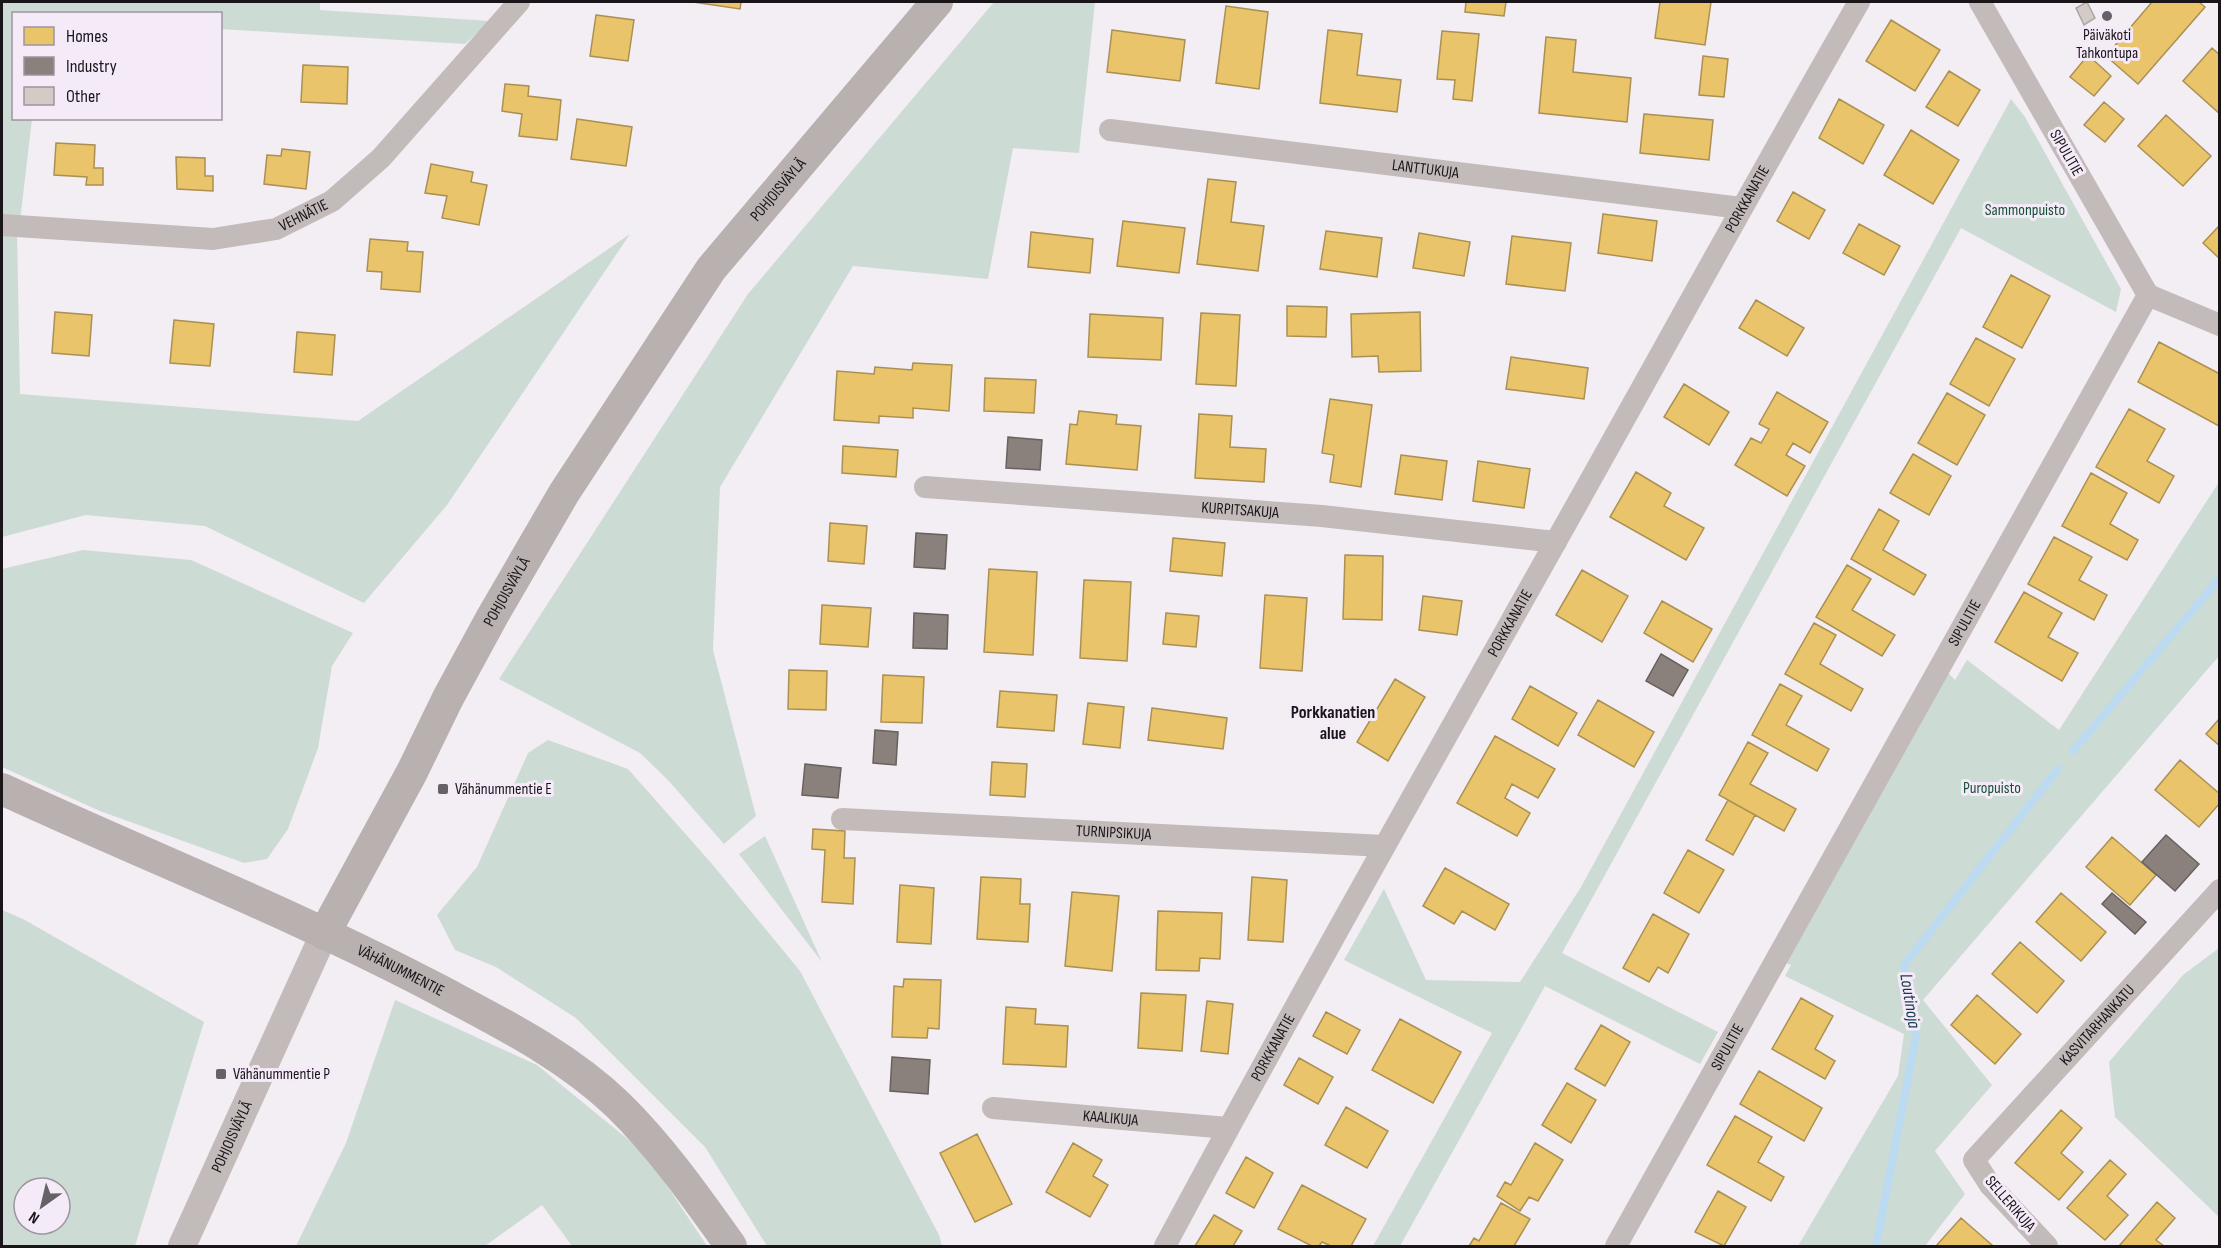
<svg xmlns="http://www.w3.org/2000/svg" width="2221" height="1248" viewBox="0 0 2221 1248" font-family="'Sofia Sans Condensed',sans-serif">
  <rect width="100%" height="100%" fill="#f3edf4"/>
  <path fill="#cddbd5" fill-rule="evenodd" d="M2,2H320V10L490,21L465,44L221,29L220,14H14V118L32,119L20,221L2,220Z
    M994,2H1095L1079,153L1013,148L988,279L853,266L720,487L713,650L756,816L724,844L668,780L640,753L499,679L748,294Z
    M2011,99L2025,117L2121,289L2116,312L1961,228L1562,953L1718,1032L1700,1064L1545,986L1400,1246H1373L1492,1033L1344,960L1384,889L1426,980L1520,982L1581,887Z
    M2,229L17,231L20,394L358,421L630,234L447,505L364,603L205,526L86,515L2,537Z
    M2219,482V656L1923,1000L1992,1085L1935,1151L1965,1194L1925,1246H1798L1898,1076L1904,1034L1785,976L1791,965L1783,962L1947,672L1955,680L1967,660L2059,730Z
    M83,550L191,560L353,633L332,666L318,748L288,829L267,859L244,863L100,811L2,767V569Z
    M548,740L628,769L712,864L800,971L939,1235L942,1246H767L705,1147L576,1018L496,967L455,950L437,915L477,867L528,753Z
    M765,836L822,962L739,854Z
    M2,910L23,919L204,1022L135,1246H2ZM24,1188H60V1224H24Z
    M2219,948V1217L2115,1117L2109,1062L2183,975Z
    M395,1000L537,1065L646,1154L707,1246H572L542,1205L485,1246H296L346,1143Z"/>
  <path fill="#e9c46a" stroke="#ab9052" stroke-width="1.5" d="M693,2H741L740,9Z
    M1466,2H1506L1504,16L1465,12Z
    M1660,2H1711L1705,45L1655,38Z
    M2152,2H2199L2205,7L2138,84L2106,56Z
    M1226,6L1268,12L1259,89L1216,83Z
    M596,15L634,20L628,61L590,56Z
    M1891,20L1940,50L1915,91L1866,61Z
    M1112,30L1185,40L1180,81L1107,72Z
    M1328,30L1362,34L1357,75L1401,80L1397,112L1320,103Z
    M1442,31L1479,34L1472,101L1453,99L1455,80L1437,79Z
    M1546,37L1576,40L1573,72L1631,78L1627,122L1539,113Z
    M2212,48L2220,55V114L2183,81Z
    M2088,55L2111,76L2094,96L2070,77Z
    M1703,56L1728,59L1724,97L1699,95Z
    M303,65L348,67L347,104L301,102Z
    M1949,71L1980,90L1958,126L1926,107Z
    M505,84L529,86L528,96L561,100L557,140L519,136L522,114L502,111Z
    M1839,99L1884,125L1863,164L1819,138Z
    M2104,102L2124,119L2105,142L2084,125Z
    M1644,114L1713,120L1709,160L1640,153Z
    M2166,115L2211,156L2183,186L2138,146Z
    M577,119L632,127L626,166L571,159Z
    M1911,130L1959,160L1933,204L1884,175Z
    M56,143L95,145L94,168H103V185H86L87,177L54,175Z
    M282,149L310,152L306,189L264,184L267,155L281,156Z
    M176,157L205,158V176H213V191L177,189Z
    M431,164L473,172L471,182L487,185L479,225L442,218L447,196L425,193Z
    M1208,179L1236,182L1231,222L1264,226L1258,271L1197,264Z
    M1793,192L1825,210L1809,239L1777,221Z
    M1603,214L1657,221L1652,261L1598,253Z
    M1123,221L1185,228L1179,273L1117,266Z
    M1859,224L1900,246L1884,275L1843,253Z
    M2220,225V259L2203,243Z
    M1326,231L1382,238L1377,277L1320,269Z
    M1031,232L1093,239L1090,273L1028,267Z
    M1419,233L1470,242L1464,276L1413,268Z
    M1512,236L1571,243L1565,291L1506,284Z
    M370,239L408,242L407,251L423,252L420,292L381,289L382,272L367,271Z
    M2011,275L2050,296L2022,348L1983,327Z
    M1756,300L1804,328L1787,356L1739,328Z
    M1287,306L1327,307L1326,337L1287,336Z
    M55,312L92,315L89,356L52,353Z
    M1420,312L1421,371L1379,372L1378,356L1352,357L1351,314Z
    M1201,313L1240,315L1236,386L1196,384Z
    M1090,314L1163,318L1161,360L1088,357Z
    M174,320L214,324L210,366L170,363Z
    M297,332L335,335L332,375L294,372Z
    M1976,338L2015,359L1989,406L1950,384Z
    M2159,342L2220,374L2219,426L2138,382Z
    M1511,357L1588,368L1584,399L1506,389Z
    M913,363L952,365L949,411L913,408V418L879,416V423L834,420L837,371L874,374L875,367L912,370Z
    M985,378L1036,380L1034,413L984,411Z
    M1684,384L1729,412L1709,445L1664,417Z
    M1777,392L1828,422L1810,453L1793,443L1786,455L1805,466L1787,496L1735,465L1751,438L1761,443L1769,429L1759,424Z
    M1947,393L1985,415L1957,465L1918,443Z
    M1330,399L1372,405L1361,487L1330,482L1334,455L1322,453Z
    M2129,409L2165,429L2147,461L2174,476L2159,503L2096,467Z
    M1079,411L1117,415L1116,424L1141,426L1137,470L1066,464L1070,424L1077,425Z
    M1199,414L1232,416L1230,447L1266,449L1264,482L1195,478Z
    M843,446L898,450L896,477L842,473Z
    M1913,454L1951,476L1929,515L1890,493Z
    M1401,455L1447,461L1442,500L1395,494Z
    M1478,461L1530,469L1524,508L1473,501Z
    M1636,472L1671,493L1664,506L1704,528L1686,560L1610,517Z
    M2091,473L2127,493L2110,524L2138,540L2127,560L2062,526Z
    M1879,509L1899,521L1883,550L1926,575L1914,595L1851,559Z
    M830,523L867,526L864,564L828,561Z
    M2054,537L2092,557L2079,580L2107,595L2094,620L2028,584Z
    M1173,538L1225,543L1222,576L1170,571Z
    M1345,555L1383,556L1382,620L1343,619Z
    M1847,565L1871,579L1852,610L1895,635L1882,656L1816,617Z
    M989,569L1037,572L1033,655L984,652Z
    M1582,570L1628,596L1602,642L1556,615Z
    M1084,580L1131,582L1127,661L1080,658Z
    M2024,592L2062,613L2048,637L2078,653L2062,681L1995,642Z
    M1265,595L1307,598L1302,671L1260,668Z
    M1423,596L1462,601L1457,635L1419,630Z
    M1662,601L1712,629L1693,662L1644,633Z
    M822,605L871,608L868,647L820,644Z
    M1166,613L1199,616L1196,647L1163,644Z
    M1814,623L1836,635L1820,664L1863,689L1851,711L1785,674Z
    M789,670L827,671L826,710L788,709Z
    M883,675L924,677L922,723L881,722Z
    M1395,679L1425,697L1388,761L1357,742Z
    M1780,684L1802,696L1786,725L1829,749L1817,771L1752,735Z
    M1530,686L1577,713L1558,746L1512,719Z
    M1000,691L1057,695L1054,731L997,727Z
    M1598,700L1654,732L1634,767L1578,735Z
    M1088,703L1124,707L1120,748L1083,744Z
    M1152,708L1227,718L1223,749L1148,740Z
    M2220,718V746L2206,734Z
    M1495,736L1555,769L1538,798L1512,784L1505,798L1530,813L1517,836L1457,803Z
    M1748,742L1768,753L1750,784L1796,809L1784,831L1719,795Z
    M2180,760L2220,794V803L2199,827L2155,790Z
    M992,762L1027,764L1025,797L990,795Z
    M1728,800L1755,815L1733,855L1706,840Z
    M813,829L845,831L844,858H855L853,904L822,902L825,850L812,849Z
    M2112,837L2156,875L2130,905L2086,867Z
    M1688,850L1724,870L1699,913L1664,893Z
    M1445,868L1509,904L1495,930L1462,911L1454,924L1423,906Z
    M981,877L1021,879L1020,904H1030L1028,942L977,939Z
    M1252,877L1287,880L1283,942L1248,940Z
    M900,885L934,888L931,944L897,942Z
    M1072,892L1119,896L1112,971L1065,966Z
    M2061,893L2106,932L2081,961L2036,922Z
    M1158,911L1222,913L1220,959L1200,958L1199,971L1156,970Z
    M1653,914L1689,934L1668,973L1658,967L1649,982L1623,968Z
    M2020,942L2064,981L2037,1013L1992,974Z
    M904,979L941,980L939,1029L928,1028L927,1038L892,1037L894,986L903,987Z
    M1141,993L1186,995L1182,1051L1138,1048Z
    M1977,995L2021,1034L1995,1064L1951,1025Z
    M1801,998L1833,1016L1815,1049L1835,1061L1825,1079L1772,1049Z
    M1207,1001L1233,1004L1228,1054L1201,1051Z
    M1006,1007L1036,1009L1035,1024L1068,1026L1066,1067L1003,1064Z
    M1326,1012L1360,1030L1347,1054L1313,1036Z
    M1400,1019L1461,1052L1433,1103L1372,1070Z
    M1601,1025L1630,1042L1605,1086L1575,1069Z
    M1299,1058L1333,1077L1318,1104L1284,1085Z
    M1759,1071L1822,1108L1804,1141L1740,1104Z
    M1567,1083L1596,1100L1571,1143L1542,1125Z
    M1346,1107L1388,1131L1367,1168L1325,1145Z
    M2061,1110L2082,1128L2061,1153L2083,1172L2059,1200L2015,1163Z
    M1735,1116L1772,1137L1758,1162L1784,1177L1771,1201L1707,1165Z
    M977,1134L1012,1204L975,1222L940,1153Z
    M1073,1143L1102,1160L1093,1176L1108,1185L1090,1217L1046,1192Z
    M1535,1143L1563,1160L1538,1201L1529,1197L1520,1211L1497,1196L1505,1182L1511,1185Z
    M1246,1157L1273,1173L1254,1208L1226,1193Z
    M2110,1160L2126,1174L2107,1196L2128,1215L2105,1240L2067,1208Z
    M1302,1185L1366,1219L1351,1246H1331L1322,1242L1319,1246H1312L1278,1229Z
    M1718,1191L1746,1207L1724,1246L1695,1232Z
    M2157,1202L2175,1218L2156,1240L2164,1246H2119Z
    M1501,1203L1530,1219L1514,1246H1469L1474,1238L1479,1241Z
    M1214,1215L1242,1231L1233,1246H1195Z
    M1961,1218L1992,1245L1991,1246H1936Z"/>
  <path fill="#8a817c" stroke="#68615e" stroke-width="1.5" d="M1008,437L1042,440L1040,470L1006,468Z
    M916,533L947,535L945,569L914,567Z
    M914,613L948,615L947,649L913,648Z
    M1661,654L1688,670L1673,696L1646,681Z
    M875,730L898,732L896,765L873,763Z
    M805,764L841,768L838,798L802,795Z
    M2166,835L2199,864L2175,891L2142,862Z
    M2112,893L2146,922L2135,934L2102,904Z
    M892,1057L930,1060L928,1094L890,1091Z"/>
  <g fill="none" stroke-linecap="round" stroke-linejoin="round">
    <path stroke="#bcdaf0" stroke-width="8" d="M2073,751L2220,578
      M1876,1246L1916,1036L1904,965L2058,769"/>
  </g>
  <path fill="#d4cac6" stroke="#aba6a7" stroke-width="1.5" d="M2087,2L2095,18L2084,25L2076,8Z"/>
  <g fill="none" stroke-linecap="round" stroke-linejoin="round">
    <g stroke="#c3baba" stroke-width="22">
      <path id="s1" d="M1110,130L1741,208"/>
      <path id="s2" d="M2,225L213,239L276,229L332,201L381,158L519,2"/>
      <path d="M2148,295L2220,325"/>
      <path id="s3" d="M925,487L1322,516L1556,542"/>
      <path id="s4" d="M842,819L1384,846"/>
      <path id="s5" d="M993,1108L1228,1128"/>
      <path id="s6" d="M1165,1246C1291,1011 1423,778 1554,545C1656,364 1755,182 1859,2"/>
      <path id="s7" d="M1616,1246L2148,295L1980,2"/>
      <path id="s8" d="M2047,1246L1990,1185L1974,1160L2220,890"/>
    </g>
    <path stroke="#c3baba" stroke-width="28" id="s9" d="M182,1246L324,934"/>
    <g stroke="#b9b0b0" stroke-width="32">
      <path id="s10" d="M2,789C147,856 297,915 439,990C501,1023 566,1055 618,1105C661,1147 696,1197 731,1246"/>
      <path id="s11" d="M324,934L412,772L448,698L492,617L564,493L711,269L937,2"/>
    </g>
  </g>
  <g fill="#656166" stroke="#f5eaf7" stroke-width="2">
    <circle cx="2107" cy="16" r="6"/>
    <rect x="437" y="783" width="12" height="12" rx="3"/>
    <rect x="215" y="1068" width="12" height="12" rx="3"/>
  </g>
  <g text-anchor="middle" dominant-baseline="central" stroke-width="6" stroke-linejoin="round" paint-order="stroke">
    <g font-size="16" fill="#191519" stroke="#f5eaf7" text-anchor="start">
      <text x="2107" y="35" text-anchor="middle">Päiväkoti<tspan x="2107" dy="18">Tahkontupa</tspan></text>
      <text x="455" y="789">Vähänummentie E</text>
      <text x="233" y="1074">Vähänummentie P</text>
    </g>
    <g font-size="16" fill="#191519" stroke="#f5eaf7">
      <text transform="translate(2066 153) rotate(60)">SIPULITIE</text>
      <text stroke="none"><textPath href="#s1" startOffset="318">LANTTUKUJA</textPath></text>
      <text stroke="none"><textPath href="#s11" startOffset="874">POHJOISVÄYLÄ</textPath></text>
      <text stroke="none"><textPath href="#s6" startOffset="1198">PORKKANATIE</textPath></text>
      <text stroke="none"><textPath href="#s2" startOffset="306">VEHNÄTIE</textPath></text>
      <text stroke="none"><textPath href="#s3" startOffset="316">KURPITSAKUJA</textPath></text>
      <text stroke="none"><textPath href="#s11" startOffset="388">POHJOISVÄYLÄ</textPath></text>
      <text stroke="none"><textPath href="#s6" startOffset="712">PORKKANATIE</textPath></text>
      <text stroke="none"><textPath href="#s7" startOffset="714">SIPULITIE</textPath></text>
      <text stroke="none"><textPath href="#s4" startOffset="272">TURNIPSIKUJA</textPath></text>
      <text stroke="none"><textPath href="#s10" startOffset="438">VÄHÄNUMMENTIE</textPath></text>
      <text stroke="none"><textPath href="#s8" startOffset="296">KASVITARHANKATU</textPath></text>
      <text stroke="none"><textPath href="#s6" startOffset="226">PORKKANATIE</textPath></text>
      <text stroke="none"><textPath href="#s7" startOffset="228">SIPULITIE</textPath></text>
      <text stroke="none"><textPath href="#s5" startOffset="118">KAALIKUJA</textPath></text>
      <text stroke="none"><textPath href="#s9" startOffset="120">POHJOISVÄYLÄ</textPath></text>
      <text transform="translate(2010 1204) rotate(49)">SELLERIKUJA</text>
    </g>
    <g font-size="16" fill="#165037" stroke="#f5eaf7">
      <text x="2025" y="210">Sammonpuisto</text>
      <text x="1992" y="788">Puropuisto</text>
    </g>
    <g font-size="18" font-weight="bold" fill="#191519" stroke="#f5eaf7">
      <text x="1333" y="712">Porkkanatien<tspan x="1333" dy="21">alue</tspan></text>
    </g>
    <g font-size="18" font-style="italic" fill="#13394e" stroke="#f5eaf7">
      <text transform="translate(1910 1001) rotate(81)">Loutinoja</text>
    </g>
  </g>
  <rect width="2221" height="1248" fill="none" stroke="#191519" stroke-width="6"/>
  <rect x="12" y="12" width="210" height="108" fill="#f5eaf7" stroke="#9d959e" stroke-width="1.5"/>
  <rect x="24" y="27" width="30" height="18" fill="#e9c46a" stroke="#9d959e" stroke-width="1.5"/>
  <text x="66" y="42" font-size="18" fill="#191519">Homes</text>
  <rect x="24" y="57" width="30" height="18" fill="#8a817c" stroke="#9d959e" stroke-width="1.5"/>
  <text x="66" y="72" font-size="18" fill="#191519">Industry</text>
  <rect x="24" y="87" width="30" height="18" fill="#d4cac6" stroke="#9d959e" stroke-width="1.5"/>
  <text x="66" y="102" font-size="18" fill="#191519">Other</text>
  <g transform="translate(42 1206) rotate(214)"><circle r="28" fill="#f5eaf7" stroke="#9d959e" stroke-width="1.5"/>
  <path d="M0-4.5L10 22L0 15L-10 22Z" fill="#656166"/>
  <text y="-9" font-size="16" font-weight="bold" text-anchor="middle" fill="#191519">N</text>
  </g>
</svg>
